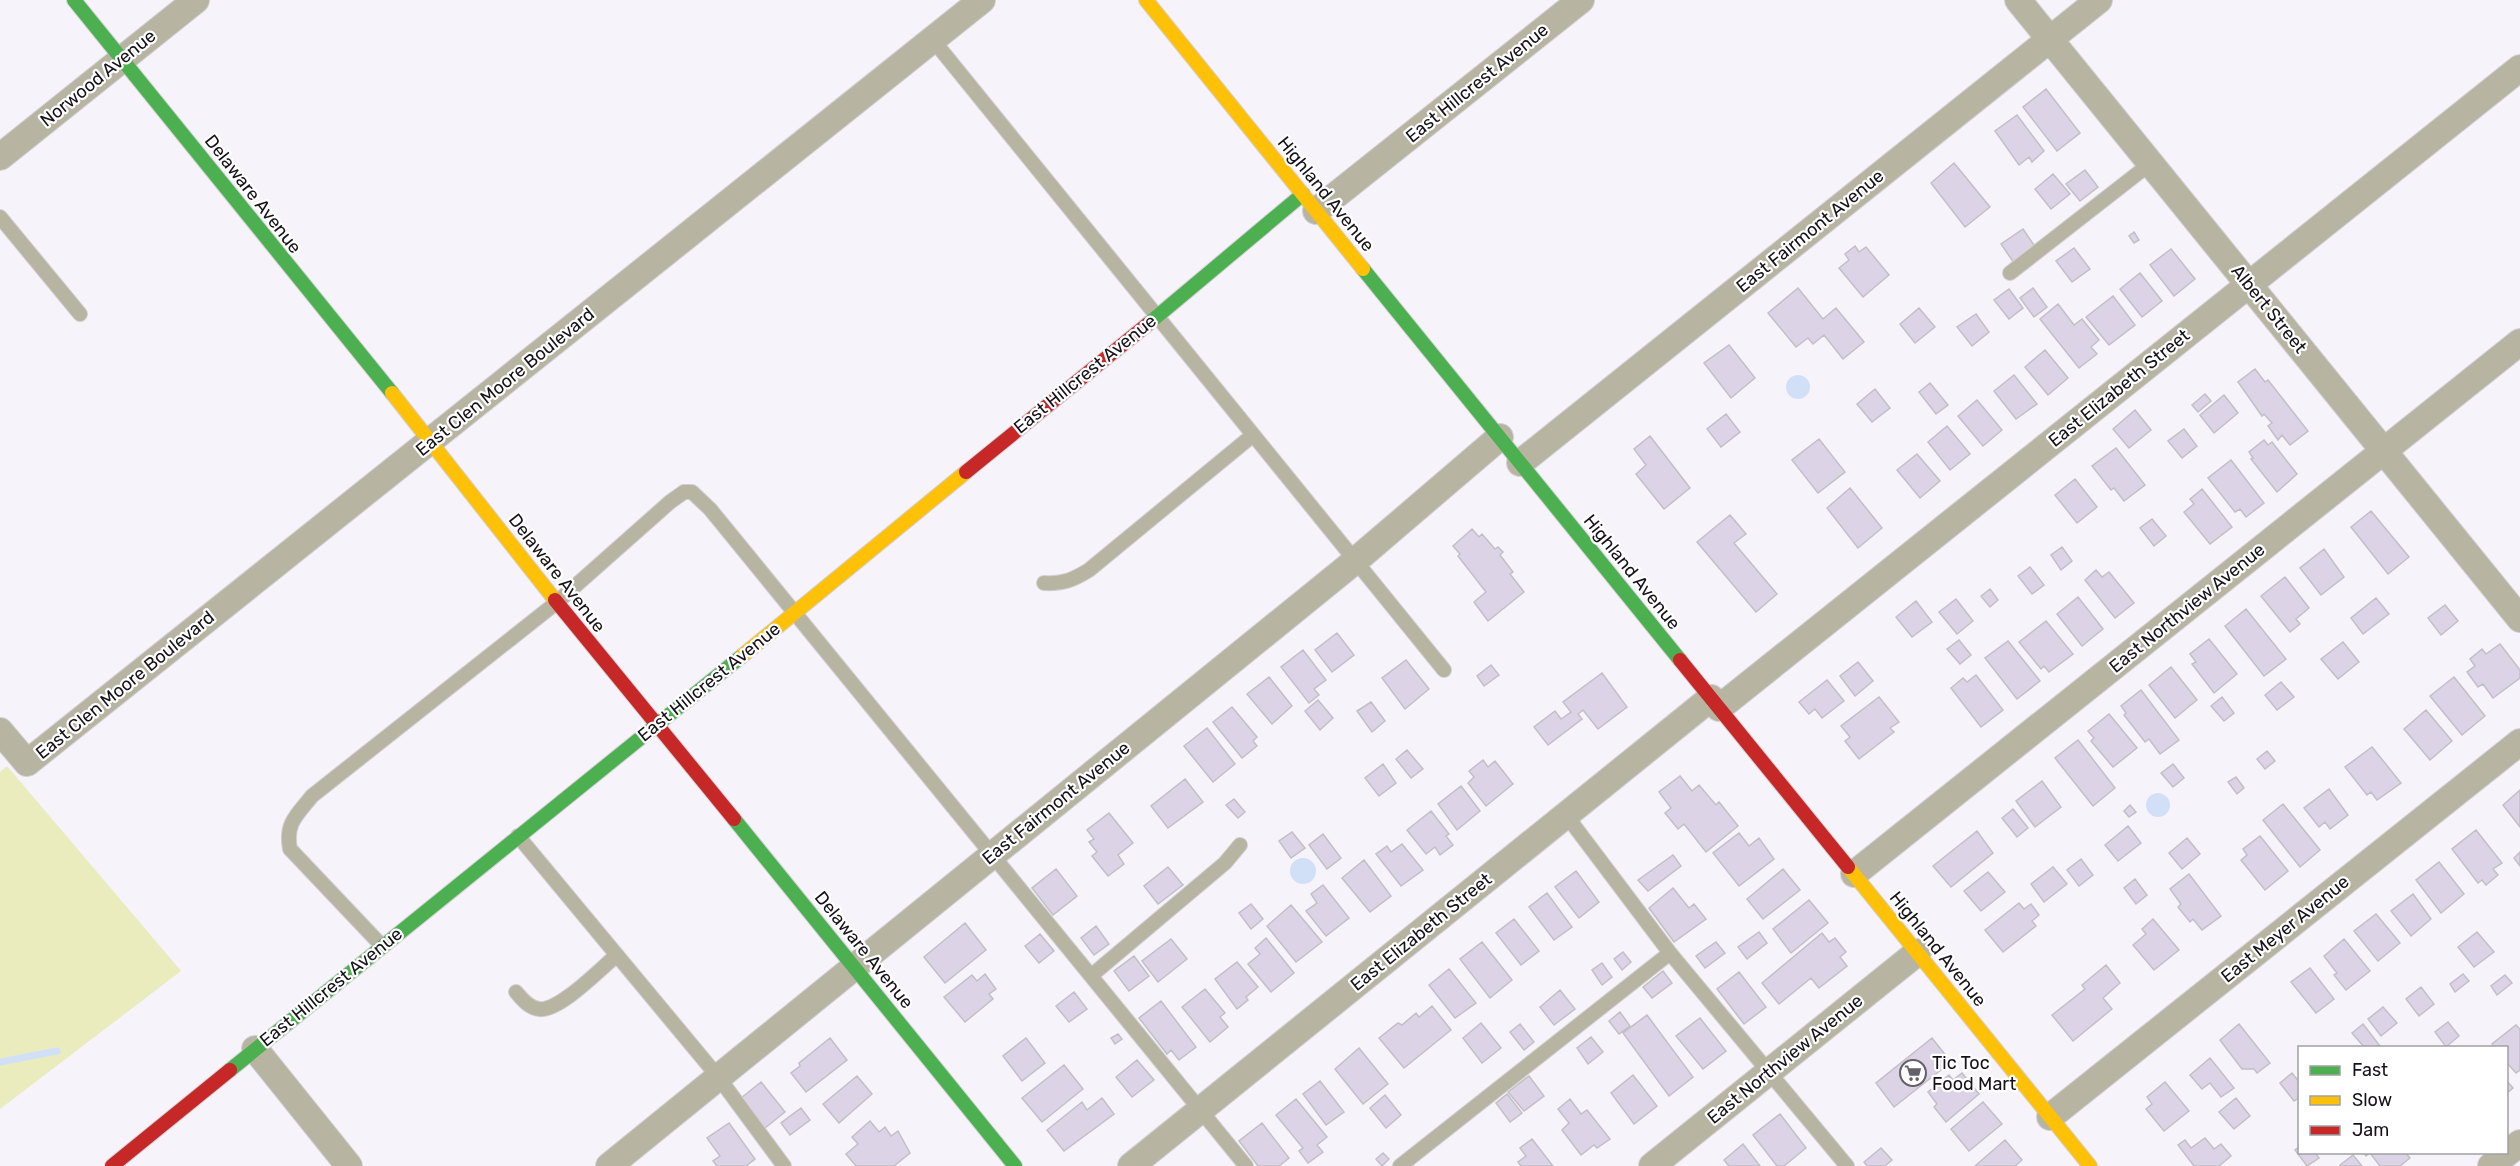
<svg xmlns="http://www.w3.org/2000/svg" width="2520" height="1166" viewBox="0 0 2520 1166" font-family="Rubik,sans-serif">
  <rect width="100%" height="100%" fill="#f6f3fa"/>
  <path fill="#eaecbe" d="M7,766L181,971L0,1109V772Z"/>
  <path fill="#d2e0f7" d="M1786 387a12 12 0 1 1 24 0a12 12 0 1 1-24 0Z
    M2146 805a12 12 0 1 1 24 0a12 12 0 1 1-24 0Z
    M1290 871a13 13 0 1 1 26 0a13 13 0 1 1-26 0Z"/>
  <g fill="none" stroke-linecap="round" stroke-linejoin="round">
    <path stroke="#d2e0f7" stroke-width="7" d="M0,1062L57,1051"/>
  </g>
  <path fill="#dcd3e6" stroke="#c2bfc6" stroke-width="1.5" d="M2046,89L2080,133L2057,151L2023,107Z
    M2017,115L2044,151L2032,162L2029,157L2019,165L1995,131Z
    M1954,163L1990,207L1965,227L1931,183Z
    M2085,170L2098,187L2080,201L2066,184Z
    M2053,174L2070,194L2051,209L2035,189Z
    M2023,229L2036,248L2014,263L2001,244Z
    M2134,232L2139,240L2134,243L2129,236Z
    M1855,246L1859,252L1866,247L1889,275L1863,297L1839,268L1849,260L1845,254Z
    M2074,248L2090,269L2072,282L2056,261Z
    M2171,249L2195,279L2174,296L2150,265Z
    M2140,273L2162,301L2142,317L2120,289Z
    M1798,288L1823,319L1836,308L1864,342L1843,359L1824,335L1813,344L1808,338L1796,347L1768,313Z
    M2033,288L2047,307L2034,317L2020,298Z
    M2009,289L2023,308L2009,319L1994,300Z
    M2113,296L2135,325L2109,345L2086,317Z
    M2058,304L2074,325L2082,319L2099,340L2091,347L2097,354L2079,368L2040,319Z
    M1919,308L1935,327L1915,343L1900,324Z
    M1976,314L1989,332L1972,346L1957,327Z
    M1729,345L1755,378L1731,398L1704,363Z
    M2045,350L2068,378L2048,395L2025,367Z
    M2255,369L2265,382L2268,380L2308,431L2290,445L2282,435L2278,440L2268,426L2272,423L2264,414L2262,416L2238,382Z
    M2014,375L2037,404L2016,419L1994,391Z
    M1930,383L1948,405L1936,414L1919,392Z
    M1875,389L1890,408L1872,422L1857,404Z
    M2205,394L2211,401L2198,412L2192,405Z
    M2224,395L2238,413L2214,433L2200,415Z
    M1977,400L2002,430L1983,446L1958,416Z
    M2135,410L2151,430L2129,448L2113,429Z
    M1726,414L1740,432L1721,447L1707,429Z
    M1947,426L1970,454L1950,470L1928,442Z
    M2184,429L2197,446L2182,458L2168,441Z
    M1650,436L1690,488L1664,509L1636,474L1646,465L1634,449Z
    M1819,439L1845,472L1818,493L1792,460Z
    M2264,440L2268,445L2272,442L2297,474L2277,492L2251,459L2253,458L2249,452Z
    M2116,448L2145,485L2124,501L2114,488L2111,490L2092,466Z
    M1917,454L1940,481L1920,498L1897,470Z
    M2231,460L2264,503L2246,517L2240,509L2235,512L2208,478Z
    M2075,479L2097,507L2077,523L2055,495Z
    M1850,488L1882,528L1858,548L1827,508Z
    M2202,489L2232,527L2210,544L2184,512L2194,504L2190,499Z
    M2371,511L2409,557L2388,574L2351,527Z
    M1730,515L1746,534L1734,543L1777,594L1756,612L1697,542Z
    M2152,519L2166,536L2154,546L2140,528Z
    M1472,529L1479,537L1482,534L1495,549L1498,547L1503,552L1500,555L1513,572L1510,574L1524,592L1488,621L1474,602L1486,592L1458,556L1460,554L1453,546Z
    M2062,547L2072,561L2061,570L2051,555Z
    M2324,549L2344,577L2321,595L2300,568Z
    M2030,567L2044,585L2032,594L2018,576Z
    M2096,570L2102,577L2109,572L2134,603L2115,618L2085,580Z
    M2285,577L2309,608L2296,619L2300,624L2290,632L2261,596Z
    M1990,589L1998,600L1990,607L1981,596Z
    M2078,597L2103,629L2082,646L2057,614Z
    M2376,598L2389,614L2363,634L2351,618Z
    M1956,599L1973,621L1957,634L1939,612Z
    M1916,601L1932,622L1912,637L1896,617Z
    M2445,605L2458,621L2441,635L2428,618Z
    M2246,609L2286,659L2264,676L2225,626Z
    M2046,621L2073,654L2049,672L2044,666L2041,669L2019,642Z
    M1337,633L1354,655L1332,672L1315,650Z
    M2209,639L2237,674L2214,693L2192,664L2196,662L2190,654Z
    M1959,640L1971,655L1960,664L1947,649Z
    M2008,641L2040,681L2017,699L1985,658Z
    M2343,642L2359,662L2338,679L2321,659Z
    M2500,644L2520,670V678L2493,698L2483,684L2478,687L2467,672L2475,666L2470,659L2482,649L2486,654Z
    M1303,650L1326,680L1314,689L1319,695L1309,703L1281,667Z
    M1406,660L1429,689L1405,709L1382,678Z
    M1858,662L1873,681L1855,696L1840,676Z
    M1491,665L1499,675L1484,686L1477,676Z
    M2171,667L2197,700L2175,718L2149,685Z
    M1602,673L1627,707L1598,729L1583,710L1578,714L1582,719L1548,745L1534,727L1555,711L1561,719L1571,712L1563,702Z
    M1976,675L2003,710L1981,727L1951,688L1963,678L1967,682Z
    M1269,677L1292,706L1272,724L1247,694Z
    M2454,677L2485,716L2462,735L2430,696Z
    M1827,680L1844,701L1822,718L1815,709L1809,714L1799,702Z
    M2281,682L2294,697L2277,710L2265,695Z
    M2141,690L2179,740L2160,754L2149,739L2145,742L2124,715L2126,713L2121,706Z
    M1879,697L1899,722L1890,728L1894,732L1859,759L1845,741L1850,737L1841,726Z
    M2222,697L2234,713L2224,721L2211,706Z
    M1318,700L1333,718L1320,730L1305,711Z
    M1371,702L1385,721L1372,732L1357,711Z
    M1232,707L1257,737L1253,741L1257,746L1242,758L1213,722Z
    M2426,710L2452,741L2430,760L2404,729Z
    M2109,714L2137,748L2113,767L2091,741L2094,738L2088,731Z
    M1207,728L1235,764L1213,782L1184,746Z
    M2078,740L2115,788L2093,806L2055,758Z
    M2372,747L2401,783L2377,800L2371,792L2367,795L2345,767Z
    M1407,750L1423,769L1411,778L1396,759Z
    M2267,751L2275,761L2265,769L2257,759Z
    M1483,760L1488,767L1495,761L1513,784L1486,806L1468,783L1474,777L1469,771Z
    M1383,764L1396,783L1379,796L1365,778Z
    M2173,764L2184,778L2173,787L2161,773Z
    M1680,776L1692,791L1699,785L1716,805L1719,802L1738,826L1706,852L1684,824L1678,829L1665,813L1671,808L1659,792Z
    M2236,777L2244,788L2237,794L2228,782Z
    M1185,779L1203,802L1168,828L1151,806Z
    M2042,781L2061,807L2035,827L2016,801Z
    M1461,786L1480,811L1457,830L1438,804Z
    M2329,789L2348,815L2330,829L2325,822L2319,827L2304,808Z
    M2520,790V827L2503,805Z
    M1234,799L1245,812L1238,818L1226,805Z
    M2283,804L2320,850L2300,867L2263,820Z
    M2130,805L2136,812L2129,817L2124,811Z
    M2013,809L2028,828L2017,837L2002,818Z
    M1431,811L1449,834L1446,836L1453,845L1440,855L1435,847L1426,854L1407,830Z
    M1109,813L1133,843L1118,855L1124,864L1108,876L1092,856L1097,852L1089,842L1094,839L1087,830Z
    M2128,826L2141,843L2118,861L2105,845Z
    M2476,830L2502,863L2493,869L2498,875L2486,885L2482,880L2478,883L2452,849Z
    M1977,831L1993,853L1951,887L1933,866Z
    M1292,832L1305,848L1291,858L1279,841Z
    M1739,833L1749,846L1759,838L1774,859L1739,886L1713,853Z
    M1323,834L1341,858L1327,869L1309,845Z
    M2260,836L2288,871L2265,890L2241,860L2247,855L2243,849Z
    M2187,838L2200,854L2182,869L2169,853Z
    M1402,844L1423,870L1401,886L1376,854L1387,846L1391,852Z
    M2520,852V866L2514,858Z
    M1673,855L1681,866L1648,891L1638,880Z
    M2081,859L2093,875L2079,886L2067,870Z
    M1364,860L1391,896L1370,912L1342,878Z
    M2439,862L2464,894L2441,913L2416,880Z
    M1168,867L1183,885L1158,904L1144,886Z
    M2053,867L2067,884L2044,902L2031,884Z
    M1056,869L1077,896L1053,915L1032,888Z
    M1783,869L1800,890L1763,919L1747,899Z
    M1576,871L1599,902L1579,918L1555,887Z
    M1988,872L2005,892L1981,911L1964,891Z
    M2189,874L2221,916L2202,930L2193,919L2190,922L2178,907L2181,904L2170,889Z
    M2135,879L2147,895L2136,904L2124,888Z
    M1323,885L1349,918L1326,936L1306,911L1317,903L1311,894Z
    M1673,888L1689,908L1694,904L1706,919L1674,942L1649,908Z
    M1547,893L1572,927L1554,940L1529,907Z
    M2413,894L2431,919L2411,936L2391,911Z
    M1809,900L1828,923L1791,953L1773,929Z
    M2019,903L2024,909L2031,904L2039,915L2032,921L2036,926L2003,952L1985,930Z
    M1251,904L1263,919L1251,929L1239,913Z
    M1291,905L1322,942L1296,962L1267,926Z
    M2376,914L2400,943L2378,961L2354,931Z
    M1514,919L1539,951L1521,965L1496,933Z
    M2153,919L2179,950L2154,970L2133,945L2146,934L2142,929Z
    M965,923L986,950L945,983L924,957Z
    M1096,926L1109,944L1094,955L1081,938Z
    M1759,932L1767,943L1747,959L1738,947Z
    M2477,932L2494,952L2474,967L2458,947Z
    M1822,933L1829,942L1835,938L1846,952L1840,957L1847,966L1819,988L1811,978L1779,1004L1762,983Z
    M1040,934L1054,951L1039,963L1025,946Z
    M1266,938L1294,973L1271,992L1248,964L1260,954L1255,948Z
    M1171,939L1187,959L1158,982L1142,961Z
    M2344,939L2370,971L2346,990L2334,975L2337,973L2324,956Z
    M1482,942L1512,980L1490,998L1460,959Z
    M1716,942L1725,953L1705,968L1696,956Z
    M1623,952L1631,962L1622,970L1614,959Z
    M1134,956L1149,976L1129,991L1114,971Z
    M1237,962L1258,987L1246,997L1248,1000L1237,1009L1215,979Z
    M1602,963L1612,977L1602,985L1592,970Z
    M2106,965L2120,983L2103,998L2112,1009L2073,1041L2052,1015L2085,989L2082,985Z
    M2310,968L2334,999L2316,1013L2291,982Z
    M1449,969L1476,1003L1455,1018L1429,985Z
    M1663,971L1672,983L1652,998L1643,987Z
    M1739,972L1766,1007L1744,1024L1717,989Z
    M985,974L996,989L989,994L993,999L965,1022L944,997L972,975L977,981Z
    M2463,974L2469,981L2455,992L2450,984Z
    M2505,975L2512,983L2497,995L2491,986Z
    M2421,987L2434,1004L2419,1016L2406,999Z
    M1205,989L1225,1013L1220,1017L1228,1027L1210,1042L1182,1007Z
    M1560,990L1575,1009L1554,1025L1540,1007Z
    M1074,992L1087,1009L1069,1022L1056,1006Z
    M1161,1001L1196,1047L1179,1060L1171,1050L1167,1054L1139,1018Z
    M1432,1006L1451,1030L1404,1068L1379,1038L1398,1023L1402,1025L1416,1013L1419,1017Z
    M2383,1007L2397,1023L2381,1036L2368,1019Z
    M1620,1012L1630,1026L1619,1034L1609,1021Z
    M1647,1015L1693,1077L1669,1096L1623,1033Z
    M1700,1018L1726,1051L1703,1069L1676,1036Z
    M2448,1022L2459,1036L2446,1047L2435,1032Z
    M1481,1023L1501,1048L1482,1063L1463,1038Z
    M1520,1024L1534,1042L1524,1050L1510,1032Z
    M2239,1024L2270,1063L2257,1073L2254,1069H2242L2220,1040Z
    M2363,1024L2380,1046L2377,1048H2365L2352,1033Z
    M2516,1025L2520,1029V1070L2516,1073L2506,1062V1048H2495L2492,1044Z
    M1118,1034L1122,1039L1115,1044L1111,1038Z
    M1591,1037L1603,1052L1588,1064L1577,1048Z
    M830,1038L847,1060L806,1092L791,1073L800,1066L799,1063Z
    M1026,1038L1045,1063L1022,1081L1003,1056Z
    M1932,1038L1951,1062L1894,1107L1876,1083Z
    M1359,1048L1388,1084L1363,1104L1335,1069Z
    M2210,1058L2234,1088L2221,1097L2210,1083L2202,1089L2190,1075Z
    M1137,1060L1154,1080L1132,1097L1116,1077Z
    M1064,1065L1083,1089L1042,1122L1022,1098Z
    M1962,1073L1979,1094L1946,1122L1934,1107L1937,1104L1928,1092L1949,1075L1953,1080Z
    M2292,1073L2300,1083V1097L2294,1101L2280,1083Z
    M1633,1075L1657,1106L1634,1124L1611,1093Z
    M857,1076L872,1094L839,1123L823,1104Z
    M1529,1076L1544,1096L1524,1111L1508,1092Z
    M2506,1080L2513,1088L2506,1094Z
    M1320,1081L1344,1112L1326,1125L1303,1094Z
    M761,1082L785,1112L765,1128L741,1098Z
    M2165,1082L2189,1111L2164,1131L2146,1109L2152,1104L2147,1097Z
    M1507,1094L1522,1113L1510,1122L1496,1103Z
    M1385,1095L1401,1115L1386,1128L1370,1108Z
    M1102,1098L1114,1114L1064,1151L1047,1130L1082,1102L1087,1110Z
    M2236,1098L2250,1116L2234,1129L2219,1112Z
    M1296,1099L1327,1137L1317,1145L1323,1152L1308,1163L1299,1151L1303,1148L1276,1115Z
    M1570,1099L1581,1114L1587,1110L1610,1139L1597,1148L1594,1145L1581,1155L1562,1130L1569,1123L1558,1109Z
    M1983,1102L2002,1124L1969,1151L1951,1129Z
    M801,1108L810,1120L790,1135L781,1123Z
    M1780,1114L1806,1148L1784,1166H1777L1753,1135Z
    M870,1121L879,1132L885,1127L891,1136L898,1131L910,1153L894,1166H856L846,1154L858,1144L852,1137Z
    M729,1123L755,1159L746,1166H717L713,1161L720,1156L707,1138Z
    M1262,1123L1289,1158L1279,1166H1258L1239,1141Z
    M2205,1138L2214,1149L2221,1144L2231,1156L2219,1166H2194L2178,1145L2185,1140L2191,1148Z
    M1532,1139L1553,1166H1521L1518,1162L1526,1156L1520,1148Z
    M2005,1140L2022,1160L2015,1166H1975Z
    M1743,1144L1760,1166H1729L1724,1160Z
    M2300,1146V1152H2315L2319,1158L2307,1166L2295,1150Z
    M1881,1148L1892,1160L1885,1166H1867L1864,1162Z
    M2363,1152H2405L2410,1158L2400,1166H2380L2370,1153L2366,1156Z
    M1383,1153L1389,1159L1382,1166L1376,1159Z
    M2353,1155L2362,1166H2341L2340,1165Z"/>
  <g fill="none" stroke-linecap="round" stroke-linejoin="round">
    <defs>
      <path id="lane" d="M933,40L1444,670
        M0,217L80,314
        M2010,273L2151,163
        M1044,583C1063,584 1073,580 1089,570L1253,435
        M1566,815L1670,953L1847,1166
        M518,836L719,1078L784,1166
        M382,946L290,849C285,823 297,815 312,796L556,603L670,502L684,492H692L710,509L1246,1166
        M1092,975L1225,863L1240,845
        M516,992C522,999 529,1008 539,1009C559,1012 601,968 617,955
        M1400,1166L1670,953"/>
      <path id="street" d="M2018,0L2520,619
        M0,157L196,0
        M1316,211L1581,0
        M1520,463L2099,0
        M1719,708L2520,68
        M0,731L27,763L982,0
        M1854,874L2520,342
        M255,1049L349,1166
        M2050,1117L2520,742
        M609,1166L1355,561L1500,437
        M1131,1166L1711,698
        M1652,1166L1918,952
        M2491,1166L2520,1143"/>
      <path id="fast" d="M74,0L392,393
        M1363,269L1680,660
        M1148,324L1303,194
        M734,819L1015,1166
        M230,1070L742,656"/>
      <path id="slow" d="M1146,0L1363,269
        M392,393L555,600
        M742,656L966,472
        M1848,867L2090,1166"/>
      <path id="jam" d="M966,472L1148,324
        M555,600L734,819
        M1680,660L1848,867
        M112,1166L230,1070"/>
    </defs>
    <use href="#lane" stroke="#d2d0d5" stroke-width="16"/>
    <use href="#street" stroke="#d2d0d5" stroke-width="28"/>
    <use href="#fast" stroke="#d2d0d5" stroke-width="16"/>
    <use href="#slow" stroke="#d2d0d5" stroke-width="16"/>
    <use href="#jam" stroke="#d2d0d5" stroke-width="16"/>
    <use href="#lane" stroke="#b7b4a2" stroke-width="14"/>
    <use href="#street" stroke="#b7b4a2" stroke-width="26"/>
    <use href="#fast" stroke="#4caf50" stroke-width="14"/>
    <use href="#slow" stroke="#ffc107" stroke-width="14"/>
    <use href="#jam" stroke="#c62828" stroke-width="14"/>
  </g>
  <defs>
    <symbol id="supermarket-ring" viewBox="-11 -11 22 22"><circle r="9.5" fill="#fff" stroke="#636067" stroke-width="1.5"/><path d="M-6-5.5h2.5l.6 2H6L4.5 2H-2.5L-4.4-4H-6ZM-1.5 3.2a1.3 1.3 0 1 0 .1 0ZM3 3.2a1.3 1.3 0 1 0 .1 0Z" fill="#636067"/></symbol>
  </defs>
  <g fill-rule="evenodd">
    <use href="#supermarket-ring" x="1898" y="1058" width="30" height="30"/>
  </g>
  <g text-anchor="middle" dominant-baseline="central" stroke-width="4.5" stroke-linejoin="round" paint-order="stroke">
    <g font-size="18" fill="#141118" stroke="#fff">
      <text transform="translate(98 78) rotate(-39)">Norwood Avenue</text>
      <text transform="translate(1477 83) rotate(-39)">East Hillcrest Avenue</text>
      <text transform="translate(253 194) rotate(52)">Delaware Avenue</text>
      <text transform="translate(1326 194) rotate(51)">Highland Avenue</text>
      <text transform="translate(1810 231) rotate(-39)">East Fairmont Avenue</text>
      <text transform="translate(2269 309) rotate(51)">Albert Street</text>
      <text transform="translate(1085 374) rotate(-39)">East Hillcrest Avenue</text>
      <text transform="translate(505 382) rotate(-39)">East Clen Moore Boulevard</text>
      <text transform="translate(2119 388) rotate(-39)">East Elizabeth Street</text>
      <text transform="translate(1632 572) rotate(51)">Highland Avenue</text>
      <text transform="translate(557 573) rotate(52)">Delaware Avenue</text>
      <text transform="translate(2187 608) rotate(-39)">East Northview Avenue</text>
      <text transform="translate(709 682) rotate(-39)">East Hillcrest Avenue</text>
      <text transform="translate(125 685) rotate(-39)">East Clen Moore Boulevard</text>
      <text transform="translate(1056 803) rotate(-39)">East Fairmont Avenue</text>
      <text transform="translate(2285 929) rotate(-39)">East Meyer Avenue</text>
      <text transform="translate(1421 932) rotate(-39)">East Elizabeth Street</text>
      <text transform="translate(1938 949) rotate(51)">Highland Avenue</text>
      <text transform="translate(864 950) rotate(51)">Delaware Avenue</text>
      <text transform="translate(331 987) rotate(-39)">East Hillcrest Avenue</text>
      <text transform="translate(1785 1059) rotate(-39)">East Northview Avenue</text>
    </g>
    <g font-size="18" fill="#141118" stroke="#fff" text-anchor="start">
      <text x="1932" y="1063">Tic Toc<tspan x="1932" dy="21">Food Mart</tspan></text>
    </g>
  </g>
  <rect x="2298" y="1046" width="210" height="108" fill="#ffffff" stroke="#a1a0a3" stroke-width="1.5"/>
  <rect x="2310" y="1066" width="30" height="9" fill="#4caf50" stroke="#a1a0a3" stroke-width="1.5"/>
  <text x="2352" y="1076" font-size="18" fill="#141118">Fast</text>
  <rect x="2310" y="1096" width="30" height="9" fill="#ffc107" stroke="#a1a0a3" stroke-width="1.5"/>
  <text x="2352" y="1106" font-size="18" fill="#141118">Slow</text>
  <rect x="2310" y="1126" width="30" height="9" fill="#c62828" stroke="#a1a0a3" stroke-width="1.5"/>
  <text x="2352" y="1136" font-size="18" fill="#141118">Jam</text>
</svg>
